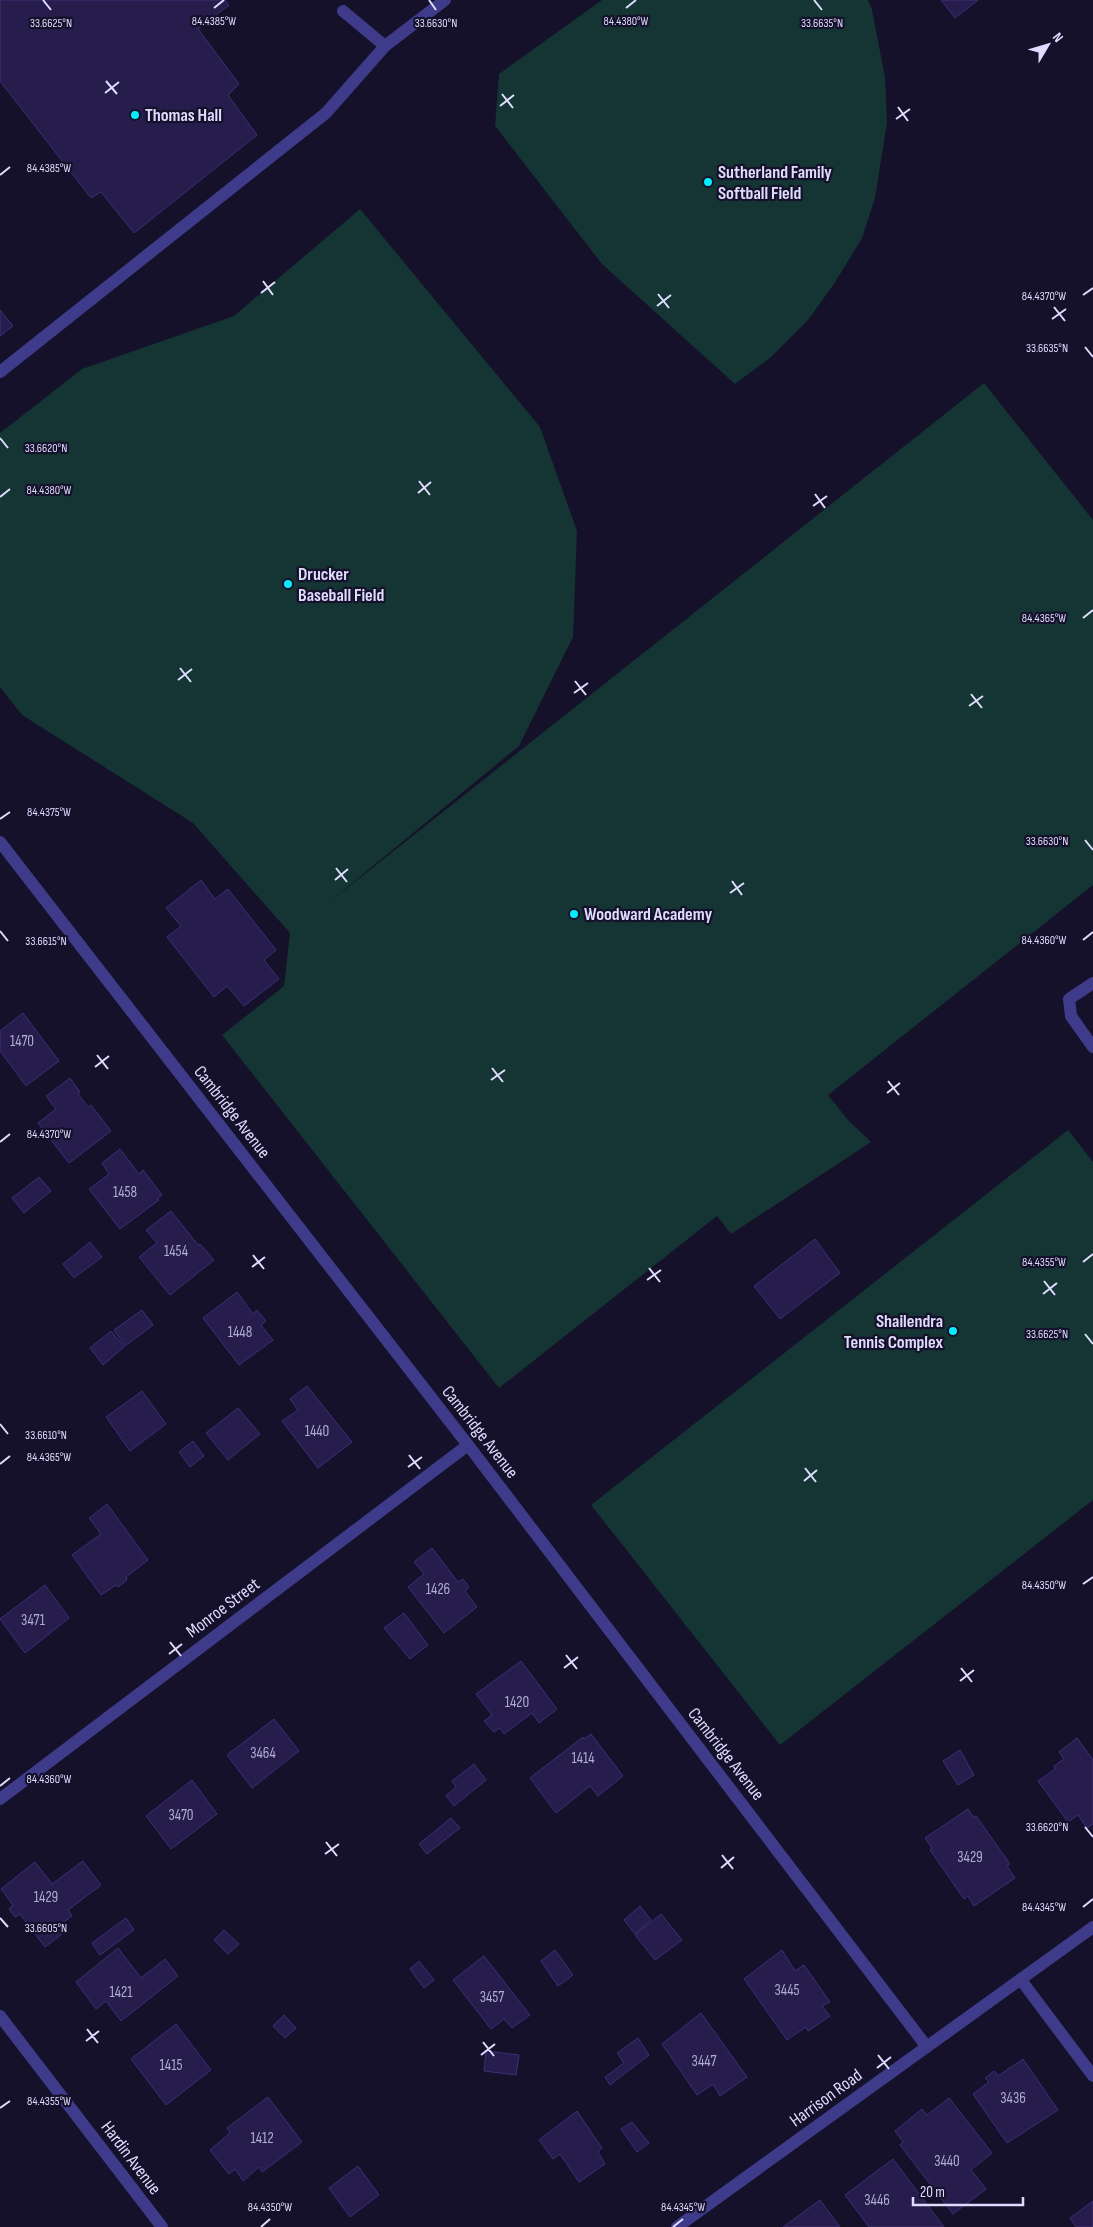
<svg xmlns="http://www.w3.org/2000/svg" width="1093" height="2227" viewBox="0 0 1093 2227" font-family="'Sofia Sans Condensed',sans-serif">
  <rect width="100%" height="100%" fill="#15112b"/>
  <path fill="#143533" d="M602,0H868L872,10L885,77L887,123L875,198L862,238L834,284L808,320L771,357L735,384L602,264L495,126L499,74Z
    M360,209L540,427L577,531L573,637L519,746L328,903L984,383L1093,520V885L828,1095L848,1120L871,1142L731,1234L717,1216L499,1388L222,1035L284,986L290,933L193,823L22,715L0,687V433L82,369L234,316Z
    M1068,1130L1093,1162V1500L780,1745L591,1505Z"/>
  <path fill="#261d4c" stroke="#3c2f78" d="M0,0H225L229,5L198,29L239,84L228,95L257,135L134,233L101,192L91,198L0,81Z
    M941,0H978L955,18Z
    M0,310L13,326L0,336Z
    M201,880L215,899L228,889L276,950L264,960L279,979L244,1006L227,986L214,997L167,937L181,926L166,908Z
    M23,1013L59,1061L26,1086L0,1051V1031Z
    M70,1078L80,1092L78,1094L88,1107L91,1105L111,1131L69,1163L38,1123L56,1109L46,1096Z
    M120,1149L139,1174L143,1170L162,1195L157,1199L159,1200L120,1229L89,1189L109,1174L102,1163Z
    M39,1177L51,1191L24,1213L12,1198Z
    M171,1211L198,1245L200,1244L214,1260L170,1295L139,1257L157,1243L146,1230Z
    M815,1239L840,1273L780,1319L754,1286Z
    M90,1242L102,1257L74,1278L63,1264Z
    M237,1292L253,1314L257,1310L266,1321L261,1325L273,1340L239,1365L203,1318Z
    M142,1310L153,1325L125,1346L114,1330Z
    M111,1331L124,1347L103,1365L90,1348Z
    M307,1386L352,1442L318,1468L282,1421L298,1410L290,1399Z
    M142,1391L166,1424L130,1451L106,1417Z
    M238,1408L260,1434L228,1460L206,1433Z
    M193,1441L204,1456L190,1467L179,1452Z
    M107,1504L148,1560L126,1577L127,1580L118,1587L116,1585L101,1595L72,1555L101,1534L89,1518Z
    M432,1548L458,1582L463,1579L469,1587L465,1591L477,1607L444,1633L408,1587L424,1574L414,1562Z
    M45,1585L69,1618L25,1653L0,1619Z
    M404,1613L428,1645L410,1659L384,1628Z
    M521,1661L557,1709L539,1723L532,1713L504,1734L500,1728L494,1732L484,1721L492,1715L476,1694Z
    M274,1719L299,1751L252,1788L227,1755Z
    M591,1734L623,1776L598,1796L590,1786L556,1813L530,1778L583,1737L584,1739Z
    M1077,1738L1093,1760V1824L1087,1828L1078,1815L1068,1822L1038,1781L1055,1769L1054,1766L1064,1759L1059,1752Z
    M960,1750L974,1775L958,1785L943,1761Z
    M474,1764L486,1780L454,1806L446,1796L456,1787L452,1781Z
    M192,1780L217,1814L171,1849L146,1816Z
    M968,1809L974,1818L976,1816L1010,1864L1007,1866L1015,1878L974,1906L968,1896L964,1899L930,1850L932,1848L925,1838Z
    M451,1818L460,1828L427,1854L419,1844Z
    M83,1861L101,1885L68,1910L72,1916L57,1927L62,1934L45,1947L20,1914L15,1917L9,1909L13,1905L1,1889L35,1862L52,1884Z
    M640,1906L651,1920L635,1934L624,1920Z
    M661,1914L682,1940L655,1960L635,1935Z
    M126,1918L134,1930L100,1955L92,1943Z
    M224,1930L239,1944L228,1954L214,1940Z
    M118,1948L141,1978L165,1959L178,1976L121,2021L106,2001L96,2009L76,1982Z
    M555,1950L573,1975L558,1986L541,1961Z
    M782,1950L795,1971L804,1965L830,2002L822,2006L830,2016L808,2031L806,2027L787,2040L744,1979Z
    M484,1956L530,2015L512,2028L504,2019L491,2029L453,1980Z
    M419,1961L434,1980L424,1988L410,1969Z
    M701,2013L747,2077L720,2096L713,2084L697,2095L662,2044Z
    M284,2015L296,2028L285,2038L273,2026Z
    M176,2024L211,2070L166,2105L131,2059Z
    M638,2038L649,2055L610,2085L605,2077L624,2063L617,2053Z
    M486,2051L519,2055L516,2075L484,2071Z
    M1023,2059L1058,2110L1007,2143L973,2094L989,2082L985,2078L994,2071L998,2076Z
    M268,2097L302,2142L262,2172L259,2167L243,2181L235,2169L229,2174L210,2150L230,2133L227,2128Z
    M949,2098L992,2153L971,2170L986,2189L953,2214L900,2145L903,2142L895,2131L922,2109L927,2115Z
    M577,2111L602,2148L598,2152L605,2164L579,2182L560,2154L553,2159L539,2140Z
    M632,2122L649,2143L637,2152L621,2129Z
    M893,2159L944,2227H869L845,2195Z
    M358,2166L379,2195L350,2217L329,2188Z
    M820,2200L840,2227H783Z
    M1093,2201V2227H1076L1070,2218Z"/>
  <g fill="none" stroke-linecap="round" stroke-linejoin="round">
    <path stroke="#3e3c8a" stroke-width="12" d="M343,11L385,46
      M0,372L326,113L385,46L445,0
      M0,842L468,1445L927,2047
      M1093,983L1069,999L1071,1016L1093,1047
      M0,1799L468,1445
      M1021,1980L1093,2076
      M0,2016L162,2227
      M677,2227L1093,1927"/>
  </g>
  <path fill="none" stroke="#dfdcff" stroke-width="2" d="M43,0L51,10M429,0L436,10M814,0L822,10M214,8L224,0M626,8L636,0M106,81L117,94M105,93L119,82M502,94L513,108M500,106L514,95M898,107L908,121M896,119L910,109M0,175L10,167M263,281L273,295M261,293L275,282M658,294L669,308M1083,295L1093,288M657,306L671,295M1054,307L1065,321M1052,319L1066,309M1085,347L1093,357M0,438L8,448M419,481L430,495M418,493L431,482M815,494L825,508M0,497L10,489M813,506L827,496M1083,618L1093,610M180,668L191,682M178,680L192,669M575,681L586,695M574,693L588,683M971,694L982,708M969,706L983,696M0,819L10,812M1085,840L1093,850M336,868L347,882M335,880L348,869M732,881L742,895M730,893L744,883M0,931L8,941M1083,940L1093,932M97,1055L108,1069M95,1067L109,1056M492,1068L503,1082M491,1080L505,1070M888,1081L899,1095M887,1093L900,1083M0,1142L10,1134M253,1255L264,1269M1083,1262L1093,1254M252,1267L265,1257M649,1268L660,1282M647,1280L661,1270M1044,1281L1055,1295M1043,1294L1057,1283M1085,1334L1093,1344M0,1424L8,1434M409,1455L420,1469M0,1464L10,1456M408,1467L422,1457M805,1468L816,1482M804,1481L817,1470M1083,1584L1093,1577M170,1642L181,1656M169,1654L182,1644M566,1655L577,1669M564,1668L578,1657M961,1668L972,1682M960,1681L974,1670M0,1786L10,1778M1085,1827L1093,1837M326,1842L337,1856M325,1854L339,1844M722,1855L733,1869M721,1868L734,1857M1083,1907L1093,1899M0,1918L8,1927M87,2029L98,2043M86,2041L99,2031M483,2042L494,2056M481,2055L495,2044M878,2055L889,2069M877,2068L891,2057M0,2108L10,2101M261,2227L270,2219M673,2227L683,2219"/>
  <g fill="#08ecfe" stroke="#15112b" stroke-width="2">
    <circle cx="135" cy="115" r="5"/>
    <circle cx="708" cy="182" r="5"/>
    <circle cx="288" cy="584" r="5"/>
    <circle cx="574" cy="914" r="5"/>
    <circle cx="953" cy="1331" r="5"/>
  </g>
  <g text-anchor="middle" dominant-baseline="central" stroke-width="4.5" stroke-linejoin="round" paint-order="stroke">
    <g font-size="15" fill="#b1acd2">
      <text x="22" y="1041">1470</text>
      <text x="125" y="1192">1458</text>
      <text x="176" y="1251">1454</text>
      <text x="240" y="1332">1448</text>
      <text x="317" y="1431">1440</text>
      <text x="438" y="1589">1426</text>
      <text x="33" y="1620">3471</text>
      <text x="517" y="1702">1420</text>
      <text x="263" y="1753">3464</text>
      <text x="583" y="1758">1414</text>
      <text x="181" y="1815">3470</text>
      <text x="970" y="1857">3429</text>
      <text x="46" y="1897">1429</text>
      <text x="787" y="1990">3445</text>
      <text x="121" y="1992">1421</text>
      <text x="492" y="1997">3457</text>
      <text x="704" y="2061">3447</text>
      <text x="171" y="2065">1415</text>
      <text x="1013" y="2098">3436</text>
      <text x="262" y="2138">1412</text>
      <text x="947" y="2161">3440</text>
      <text x="877" y="2200">3446</text>
    </g>
    <g font-size="18" font-weight="bold" fill="#dfdcff" stroke="#15112b" text-anchor="start">
      <text x="145" y="115">Thomas Hall</text>
      <text x="718" y="172">Sutherland Family<tspan x="718" dy="21">Softball Field</tspan></text>
      <text x="298" y="574">Drucker<tspan x="298" dy="21">Baseball Field</tspan></text>
      <text x="584" y="914">Woodward Academy</text>
      <text x="943" y="1321" text-anchor="end">Shailendra<tspan x="943" dy="21">Tennis Complex</tspan></text>
    </g>
    <g font-size="18" fill="#dfdcff" stroke="#15112b">
      <text transform="translate(232 1112) rotate(52)">Cambridge Avenue</text>
      <text transform="translate(480 1432) rotate(52)">Cambridge Avenue</text>
      <text transform="translate(223 1608) rotate(-37)">Monroe Street</text>
      <text transform="translate(726 1754) rotate(52)">Cambridge Avenue</text>
      <text transform="translate(826 2098) rotate(-36)">Harrison Road</text>
      <text transform="translate(131 2158) rotate(53)">Hardin Avenue</text>
    </g>
  </g>
  <g font-size="12" text-anchor="middle" fill="#dfdcff" stroke="#15112b" stroke-width="4.5" stroke-linejoin="round" paint-order="stroke">
    <text x="214" y="25">84.4385°W</text>
    <text x="626" y="25">84.4380°W</text>
    <text x="51" y="27">33.6625°N</text>
    <text x="436" y="27">33.6630°N</text>
    <text x="822" y="27">33.6635°N</text>
    <text x="49" y="172">84.4385°W</text>
    <text x="1044" y="300">84.4370°W</text>
    <text x="1047" y="352">33.6635°N</text>
    <text x="46" y="452">33.6620°N</text>
    <text x="49" y="494">84.4380°W</text>
    <text x="1044" y="622">84.4365°W</text>
    <text x="49" y="816">84.4375°W</text>
    <text x="1047" y="845">33.6630°N</text>
    <text x="1044" y="944">84.4360°W</text>
    <text x="46" y="945">33.6615°N</text>
    <text x="49" y="1138">84.4370°W</text>
    <text x="1044" y="1266">84.4355°W</text>
    <text x="1047" y="1338">33.6625°N</text>
    <text x="46" y="1439">33.6610°N</text>
    <text x="49" y="1461">84.4365°W</text>
    <text x="1044" y="1589">84.4350°W</text>
    <text x="49" y="1783">84.4360°W</text>
    <text x="1047" y="1831">33.6620°N</text>
    <text x="1044" y="1911">84.4345°W</text>
    <text x="46" y="1932">33.6605°N</text>
    <text x="49" y="2105">84.4355°W</text>
    <text x="270" y="2211">84.4350°W</text>
    <text x="683" y="2211">84.4345°W</text>
  </g>
  <g transform="translate(1048 45) rotate(52)" stroke="#15112b" stroke-width="4" paint-order="stroke">
  <path d="M0-4L9 19L0 12L-9 19Z" fill="#dfdcff"/>
  <text y="-8" font-size="14" font-weight="bold" text-anchor="middle" fill="#dfdcff">N</text>
  </g>
  <path d="M913 2197v8h110v-8" fill="none" stroke="#dfdcff" stroke-width="2.5"/>
  <text x="920" y="2197" font-size="15" fill="#dfdcff" stroke="#15112b" stroke-width="4" paint-order="stroke">20 m</text>
</svg>
